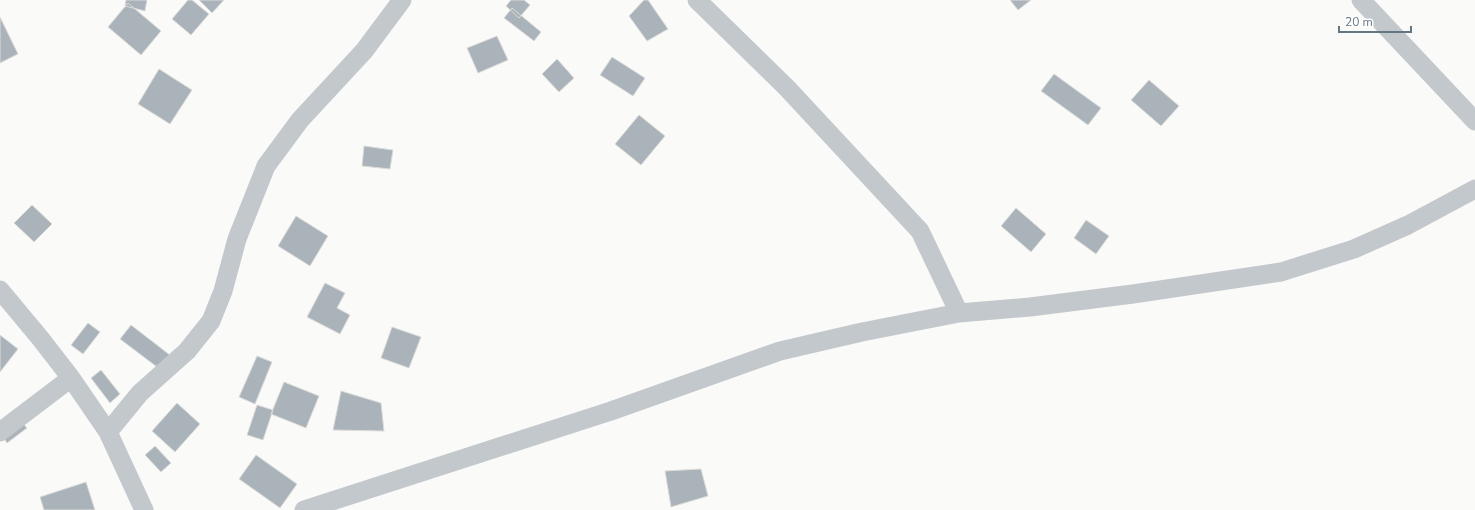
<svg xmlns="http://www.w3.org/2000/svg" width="1475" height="510" viewBox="0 0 1475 510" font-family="'Nunito Sans',sans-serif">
  <rect width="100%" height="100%" fill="#fafaf8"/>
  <path fill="#aab3b9" stroke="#dcdcda" d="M126,0H147L145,11L125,6Z
    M188,0H192L209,14L191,35L172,19Z
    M199,0H224L212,13Z
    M511,0H524L530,5L519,18L506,6Z
    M644,0H648L668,29L647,41L629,16Z
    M1010,0H1031L1018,10Z
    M128,3L161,31L141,55L108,27Z
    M512,8L541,32L534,41L504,18Z
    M0,17L18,54L0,63Z
    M497,36L508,60L478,73L467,48Z
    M612,57L645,78L633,96L600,75Z
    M557,59L574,78L559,92L542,74Z
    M159,69L192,90L170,124L138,104Z
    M1054,74L1101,108L1088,125L1041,91Z
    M1149,80L1179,106L1161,126L1131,100Z
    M639,115L665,136L641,165L615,144Z
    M364,146L393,150L390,169L362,166Z
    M32,205L52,224L34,242L14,223Z
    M1016,208L1046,234L1031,252L1001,226Z
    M296,216L328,236L310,266L278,246Z
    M1086,220L1109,236L1096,254L1074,238Z
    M325,283L345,293L337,308L350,315L340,334L307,317Z
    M88,323L100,332L83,354L71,345Z
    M131,325L175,359L165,373L120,339Z
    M392,327L421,337L409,368L381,358Z
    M0,335L18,349L0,372Z
    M257,356L272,362L255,404L239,397Z
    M101,370L120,394L110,403L91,378Z
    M284,382L319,396L306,428L271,414Z
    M341,391L381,403L384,431L333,430Z
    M177,403L200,424L175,452L152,431Z
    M257,405L273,410L263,440L247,435Z
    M20,420L27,428L7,443L1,434Z
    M155,446L171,463L161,472L145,455Z
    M256,455L297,484L280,508L239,479Z
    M701,469L708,496L671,507L665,471Z
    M86,482L95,510H44L40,497Z"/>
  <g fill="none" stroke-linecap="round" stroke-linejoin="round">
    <path stroke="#c3c8cc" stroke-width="19" d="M697,0L787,88L920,231L959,313
      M1361,0L1475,121
      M0,290L40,338L71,378L108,432L144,510
      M0,432L71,378
      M108,432L140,393L187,351L211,321L223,291L237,239L266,166L300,120L364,51L402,0
      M304,510L611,411L780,351L862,332L959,313L1030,307L1133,294L1281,272L1354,249L1408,225L1475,189"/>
  </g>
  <path d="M1339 26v6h72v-6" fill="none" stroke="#657683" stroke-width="2"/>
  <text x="1345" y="26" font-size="12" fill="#657683" stroke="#ffffff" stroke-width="3" paint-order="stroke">20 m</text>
</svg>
